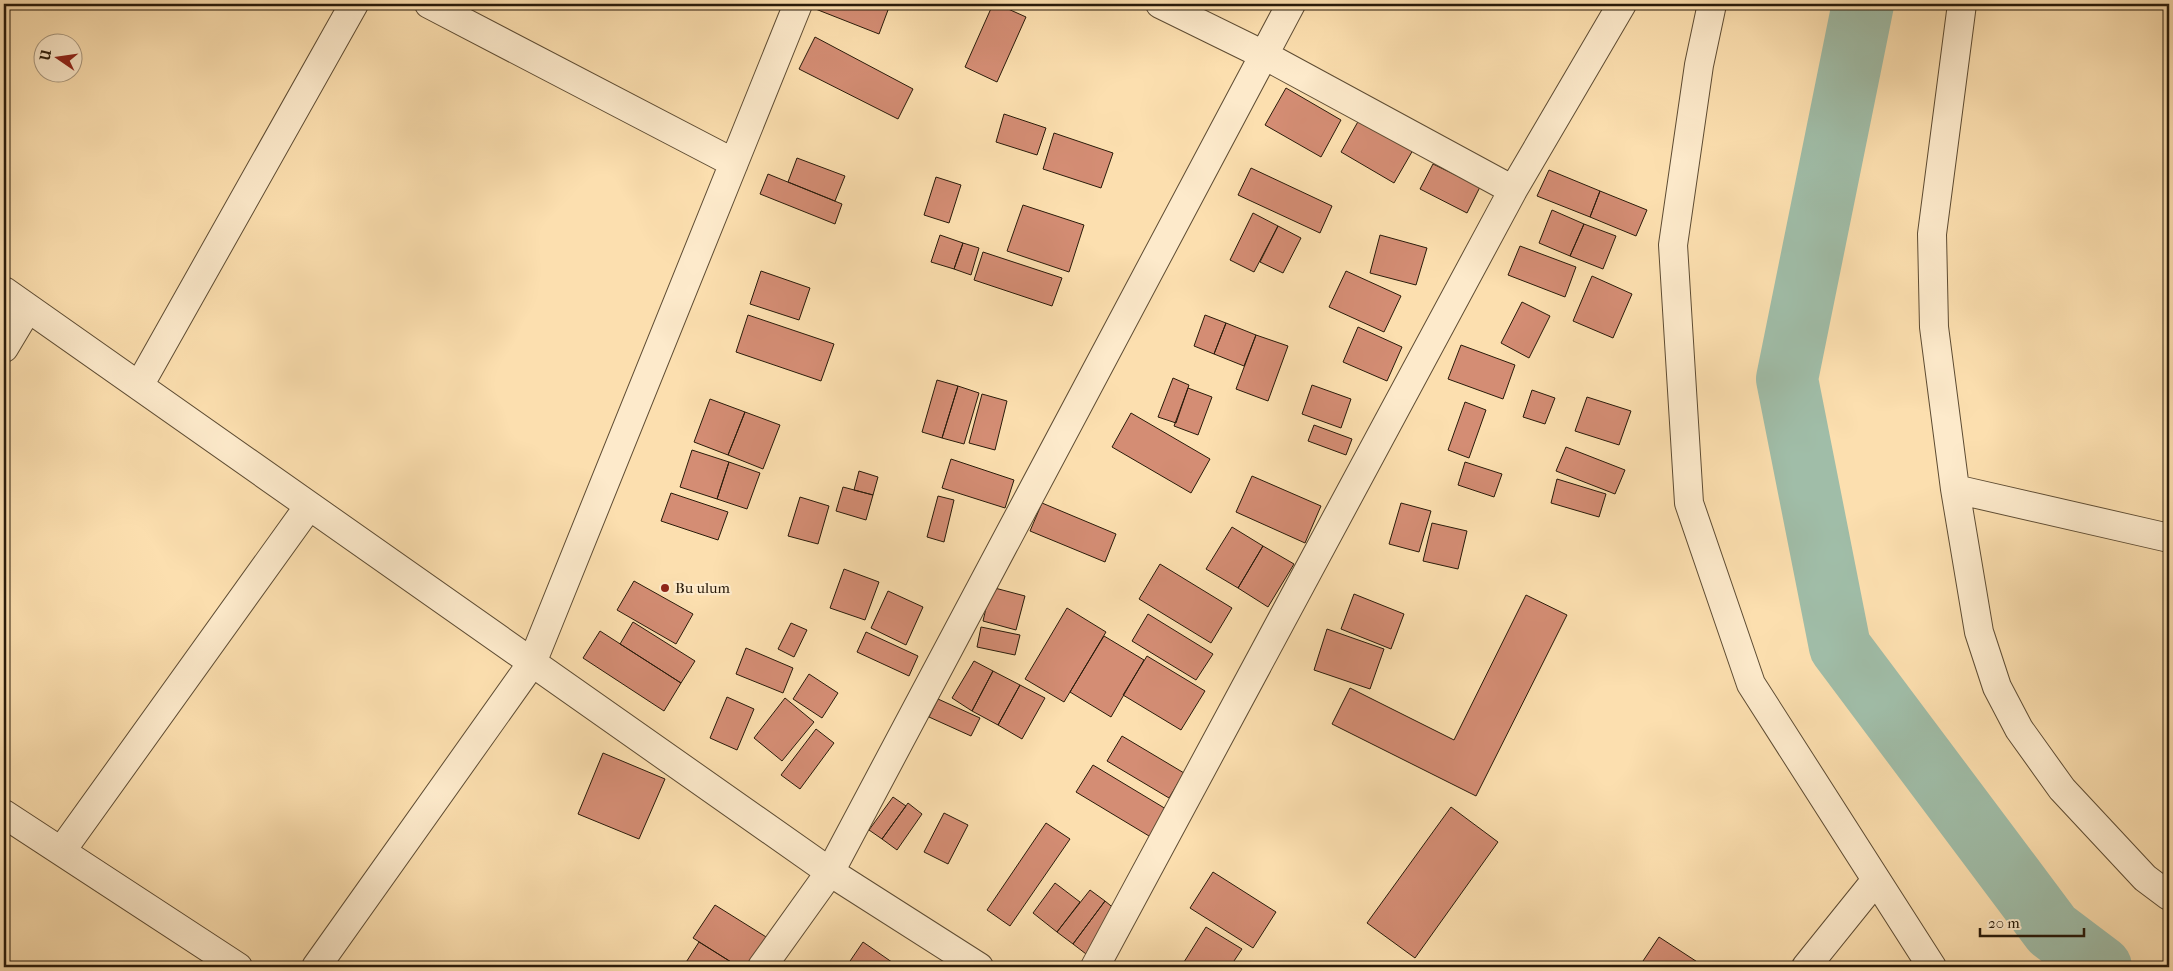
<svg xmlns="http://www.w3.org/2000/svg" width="2173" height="971" viewBox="0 0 2173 971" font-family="'IM FELL French Canon',serif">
  <rect width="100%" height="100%" fill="#fcdfaf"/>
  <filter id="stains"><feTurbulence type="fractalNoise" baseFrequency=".004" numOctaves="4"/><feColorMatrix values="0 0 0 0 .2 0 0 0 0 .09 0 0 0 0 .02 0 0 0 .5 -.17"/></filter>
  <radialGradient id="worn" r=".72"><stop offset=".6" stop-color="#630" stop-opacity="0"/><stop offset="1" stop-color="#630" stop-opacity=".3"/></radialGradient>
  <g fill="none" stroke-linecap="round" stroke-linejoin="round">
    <path stroke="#a0bda8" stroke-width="62" d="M1863,4L1787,379L1840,647L2052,930L2101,967"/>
  </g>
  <path fill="#d48d74" stroke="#291b0a" d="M814,4H872L888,10L879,34L813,8Z
    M993,4H997L1026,17L997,82L965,67Z
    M815,37L913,89L898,119L799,69Z
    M1286,88L1341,120L1321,157L1265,125Z
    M1004,114L1046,128L1037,155L996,142Z
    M1360,118L1413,150L1394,183L1341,152Z
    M1054,133L1113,153L1101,188L1043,169Z
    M797,158L845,176L835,201L788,182Z
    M1433,164L1480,187L1467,213L1420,189Z
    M1251,168L1332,206L1320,233L1238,195Z
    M1549,170L1600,191L1590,217L1537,196Z
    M768,174L842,204L835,224L760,194Z
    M936,177L961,185L949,223L924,215Z
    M1600,191L1647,210L1636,236L1590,217Z
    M1023,205L1084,225L1069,272L1007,251Z
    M1552,210L1584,224L1570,256L1539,243Z
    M1253,213L1278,226L1254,272L1230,260Z
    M1584,224L1616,236L1603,269L1570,256Z
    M1278,226L1301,238L1283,273L1260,262Z
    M940,235L963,243L954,269L931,262Z
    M1380,235L1427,248L1416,285L1370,273Z
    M963,243L979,248L971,275L954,269Z
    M1520,246L1576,267L1565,297L1508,275Z
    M983,252L1062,278L1052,306L974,280Z
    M761,271L810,288L799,320L750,304Z
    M1346,271L1401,296L1384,332L1329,307Z
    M1592,276L1632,294L1613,338L1573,321Z
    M1522,302L1550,316L1529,358L1501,343Z
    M748,315L834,344L821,381L736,352Z
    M1205,315L1226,323L1214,354L1194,346Z
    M1226,323L1256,335L1244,366L1214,354Z
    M1358,327L1402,347L1387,381L1343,362Z
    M1256,335L1288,346L1268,401L1236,389Z
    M1461,345L1515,365L1503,399L1448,379Z
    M1173,378L1189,385L1176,423L1158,417Z
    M937,380L958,386L942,438L922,432Z
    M1312,385L1351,399L1341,428L1302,414Z
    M958,386L979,393L964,444L942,438Z
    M1188,388L1212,397L1198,435L1174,426Z
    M1532,390L1555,398L1545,424L1523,417Z
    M982,394L1007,401L995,450L969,443Z
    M1587,397L1631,411L1619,445L1575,431Z
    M710,399L745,412L728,455L694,442Z
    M1465,402L1486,410L1469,458L1448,450Z
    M745,412L780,425L763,469L728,455Z
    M1131,413L1210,459L1191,493L1112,447Z
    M1314,425L1352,439L1346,455L1308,441Z
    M1566,447L1625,470L1615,494L1556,471Z
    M692,450L729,462L717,499L680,487Z
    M951,459L1014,480L1005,508L942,488Z
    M729,462L760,473L747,509L717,499Z
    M1465,462L1502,474L1494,497L1458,485Z
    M859,471L878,477L873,495L854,490Z
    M1252,476L1321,506L1305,543L1236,512Z
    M1557,479L1606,494L1599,517L1551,503Z
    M843,487L873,495L866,520L836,511Z
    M671,493L728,512L718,540L661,521Z
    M938,496L954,500L944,542L927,537Z
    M800,497L829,506L818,544L788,536Z
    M1042,503L1116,534L1105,562L1030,531Z
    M1401,503L1431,511L1419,552L1389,544Z
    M1432,523L1467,531L1458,569L1423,561Z
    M1232,527L1263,546L1238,588L1206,569Z
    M1263,546L1294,564L1268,607L1238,588Z
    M1160,564L1232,608L1211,643L1139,599Z
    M844,569L879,582L865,620L830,608Z
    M634,581L693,614L676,644L617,610Z
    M991,587L1025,596L1016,630L983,621Z
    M888,591L923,607L906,645L871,628Z
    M1354,594L1404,614L1391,649L1341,629Z
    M1526,595L1567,615L1476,796L1332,724L1350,688L1454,740Z
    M1067,608L1106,632L1064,702L1025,679Z
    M1148,614L1213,654L1196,680L1132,641Z
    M633,622L695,661L681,683L620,644Z
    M791,623L807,630L794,657L778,649Z
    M981,627L1020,635L1015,655L977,647Z
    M1327,629L1384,649L1370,689L1314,670Z
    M600,631L681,683L664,711L583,658Z
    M866,632L918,656L909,676L857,652Z
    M1104,636L1144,660L1111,717L1070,692Z
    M746,648L793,668L783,693L736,674Z
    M1147,656L1205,691L1181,730L1123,695Z
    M974,661L993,671L972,711L952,698Z
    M993,671L1020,685L998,725L972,711Z
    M809,674L838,693L822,718L793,699Z
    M1020,685L1045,698L1022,739L998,725Z
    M727,697L754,709L737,750L710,738Z
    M785,698L814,722L782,761L754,738Z
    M938,699L980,718L971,736L929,717Z
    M816,729L834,743L800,789L781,775Z
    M1122,736L1184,773L1169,798L1107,761Z
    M603,753L665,779L639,839L578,814Z
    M1093,765L1171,812L1154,839L1076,792Z
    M893,797L906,806L882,839L869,830Z
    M908,803L922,814L897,850L882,839Z
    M1451,807L1498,842L1415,958L1367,923Z
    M944,813L968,825L948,864L924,852Z
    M1046,823L1070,839L1010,926L987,910Z
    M1213,872L1276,912L1253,948L1190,908Z
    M1055,883L1080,902L1057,932L1033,913Z
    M1090,890L1105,901L1073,944L1057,932Z
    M1105,901L1121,914L1090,957L1073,944Z
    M715,905L771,940L754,967H739L693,938Z
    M1206,927L1242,949L1230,967H1192L1184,962Z
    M1659,937L1705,967H1639Z
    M699,942L739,967H683Z
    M863,942L899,967H846Z"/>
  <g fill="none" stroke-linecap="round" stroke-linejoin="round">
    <defs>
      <path id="minor" d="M429,4L734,163
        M1160,4L1264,55L1513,190
        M1712,4L1699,65L1673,245L1689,503L1751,684L1932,967
        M1962,4L1932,234L1934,327L1955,489L1979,632L1997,687L2019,729L2062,789L2145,878L2169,896
        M4,291L830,872L979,967
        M4,348L28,308
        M139,386L354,4
        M1955,489L2169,538
        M4,814L238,967
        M62,850L309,506
        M316,967L532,663L798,4
        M762,967L830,872L1291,4
        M1095,967L1513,190L1622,4
        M1806,967L1876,880"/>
    </defs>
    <use href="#minor" stroke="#5e4c33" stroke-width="30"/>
    <use href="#minor" stroke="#fdeacb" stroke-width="28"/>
  </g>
  <circle fill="#8f2418" stroke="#fdeacb" stroke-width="2" cx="665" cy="588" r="5"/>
  <g text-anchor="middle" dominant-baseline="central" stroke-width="4.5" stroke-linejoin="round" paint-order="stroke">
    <g font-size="15" fill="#291b0a" stroke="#fdeacb" text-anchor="start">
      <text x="675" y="588">Bu ulum</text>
    </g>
  </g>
  <rect width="2173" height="971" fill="none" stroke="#fcdfaf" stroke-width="20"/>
  <rect x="5" y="5" width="2163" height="961" fill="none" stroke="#291b0a" stroke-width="2.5"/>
  <rect x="10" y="10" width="2153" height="951" fill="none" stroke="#291b0a"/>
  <g transform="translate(58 58) rotate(283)"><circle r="24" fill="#fdeacb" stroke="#a8977e"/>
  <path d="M0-4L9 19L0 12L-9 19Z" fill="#8f2418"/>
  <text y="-8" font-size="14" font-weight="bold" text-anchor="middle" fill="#291b0a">U</text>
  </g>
  <path d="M1980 928v8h104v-8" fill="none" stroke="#291b0a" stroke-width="2.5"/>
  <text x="1988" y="928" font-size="15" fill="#291b0a" stroke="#fdeacb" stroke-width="4" paint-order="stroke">20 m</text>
  <rect width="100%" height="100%" filter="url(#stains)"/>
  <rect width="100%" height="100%" fill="url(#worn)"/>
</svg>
